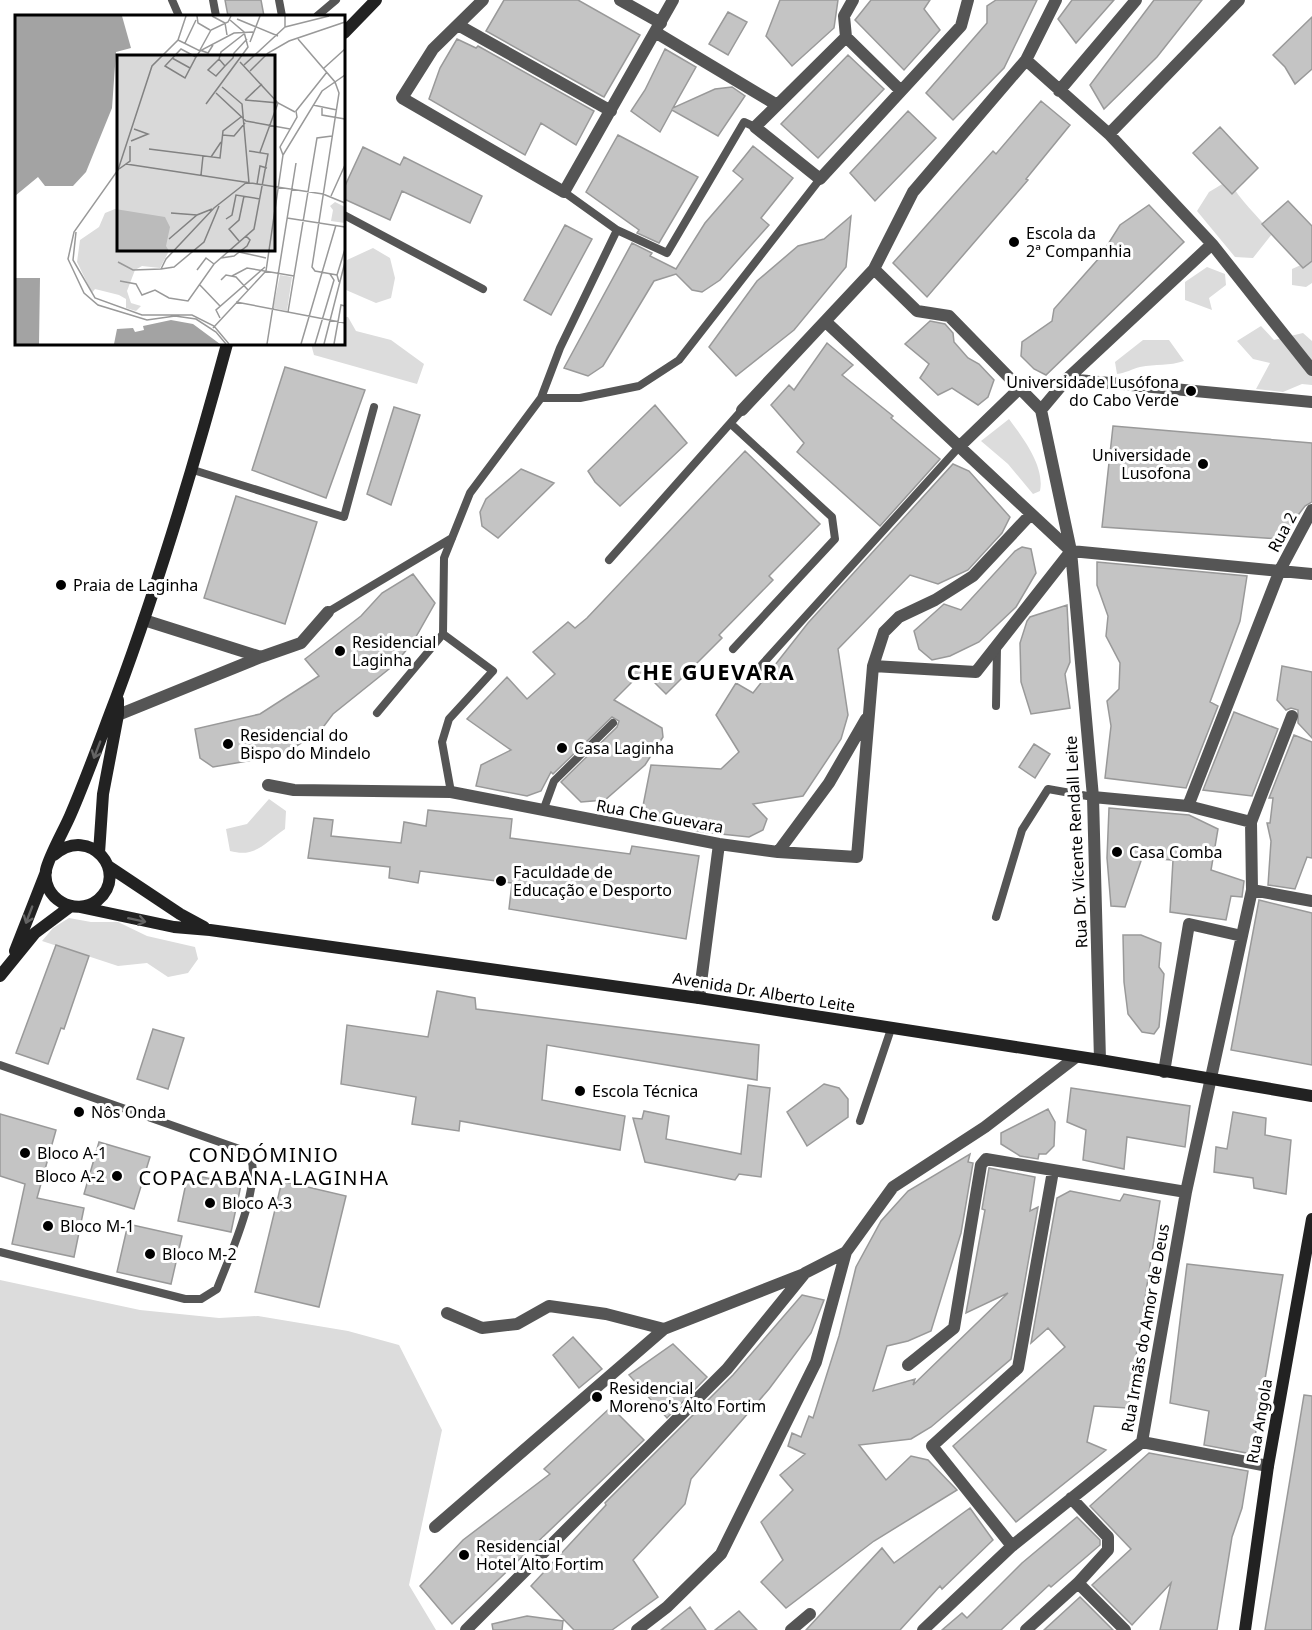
<svg xmlns="http://www.w3.org/2000/svg" width="1312" height="1630" viewBox="0 0 1312 1630" font-family="'Noto Sans',sans-serif">
  <rect width="100%" height="100%" fill="#fff"/>
  <path fill="#dcdcdc" d="M1229,180C1240,201 1257,215 1272,234L1253,258L1235,257L1197,211L1209,192Z
    M373,248L390,258L395,278L391,298L376,303L346,290L347,260Z
    M1312,260V283L1306,287L1292,285V269Z
    M1207,267L1225,274L1226,285L1209,298L1212,310L1185,300V282Z
    M344,317H348L356,331L391,340L424,364L417,384L314,355L311,344H344Z
    M1261,326L1274,340L1303,333L1312,341V385L1302,384L1283,392L1256,389L1270,363L1253,359L1237,341Z
    M1143,340H1169L1184,361C1169,366 1156,364 1140,367C1132,369 1126,373 1117,374L1115,362Z
    M1009,419C1023,438 1045,466 1040,491L1033,494L1008,464L981,441Z
    M269,799L286,811L285,829C264,843 256,858 230,851L226,829L247,824Z
    M69,918L91,922H118L147,936L195,947L198,959L188,973L168,977L147,963L118,966L42,941L53,928Z
    M0,1280L140,1310L219,1318L258,1316L348,1331L399,1345L442,1430L409,1585L436,1630H0Z"/>
  <path fill="#c4c4c4" stroke="#999" stroke-width="1.5" d="M225,0H261L264,16H228Z
    M504,0H578L640,35L604,97L602,96L486,31Z
    M780,0H838L834,28L792,66L766,36Z
    M871,0H930L924,9L940,30L904,70L855,20Z
    M996,0H1037L1004,68L953,120L926,93L987,23V6Z
    M1072,0H1114L1076,43L1058,19Z
    M1154,0H1202L1157,57L1104,109L1090,85Z
    M728,12L747,22L728,55L709,44Z
    M1312,17V69L1295,84L1285,67L1273,55Z
    M457,39L476,48L478,46L594,111L576,145L541,123L525,155L429,99L440,68Z
    M665,49L696,67L673,108L715,89L732,87L745,96L718,136L672,110L660,132L631,111L645,90Z
    M848,55L884,89L818,158L781,124Z
    M1041,101L1070,125L1026,179L1028,180L927,297L893,263L993,151L996,154Z
    M908,111L936,138L875,201L850,173Z
    M1220,127L1258,168L1232,194L1193,153Z
    M618,135L698,177L659,243L637,233L639,230L586,192Z
    M753,146L793,178L761,218L769,225L720,280L702,292L692,290L676,274L654,281L603,366L588,376L564,368L632,243L652,253L650,256L676,269L705,223L743,179L733,171Z
    M363,147L400,165L404,157L482,196L470,223L402,191L390,220L344,199V188Z
    M1288,201L1312,226V261L1303,268L1262,224Z
    M1149,205L1184,242L1046,375L1034,369L1021,356L1022,342L1052,321L1054,309L1100,257L1120,225Z
    M851,216L846,267L794,330L736,376L709,347L757,281L798,246L824,239Z
    M565,225L592,239L551,315L524,300Z
    M930,321L945,324L953,333L954,342L968,358L979,364L994,380L988,397L978,405L952,388L938,395L920,378L929,364L905,344Z
    M827,343L853,365L842,375L893,416L891,418L940,459L880,526L797,452L804,443L771,405L789,385L794,390Z
    M285,367L365,390L326,498L252,470Z
    M655,405L687,443L620,506L595,482L588,471Z
    M394,407L420,415L391,505L367,494Z
    M1113,426L1312,443V502L1305,506L1280,539L1102,527Z
    M745,451L820,524L769,576L773,580L719,635L722,638L666,694L643,671L614,700L662,728L663,737L645,765L605,800L581,802L561,782L617,727L619,721L612,717L553,774L551,772L541,791L527,796L476,786L481,765L511,750L467,719L507,677L527,699L555,674L533,652L568,622L575,628L587,618Z
    M953,464L969,471L1010,517L1002,533L968,570L938,584L910,575L838,649L848,715L841,739L803,796L753,804L767,819L763,830L749,837L702,832L641,816L651,765L721,769L739,752L716,715L736,683L753,693L808,623Z
    M521,469L554,483L498,538L482,526L480,512L486,499Z
    M236,496L317,522L285,624L204,598Z
    M1022,547L1031,549L1036,573L1016,607L979,642L950,656L932,660L919,649L914,631L944,604L961,610L1015,551Z
    M1097,562L1247,576L1240,621L1210,702L1218,706L1186,788L1105,778L1111,726L1107,701L1119,689L1120,663L1106,636L1108,616L1097,585Z
    M413,574L435,603L413,642L394,665L333,714L321,730L289,751L265,758L213,767L200,758L195,729L260,714L319,676L305,659L361,616L382,593Z
    M1067,605L1070,662L1065,674L1070,708L1031,714L1021,682L1020,643L1027,621L1030,617Z
    M1282,666L1312,672V738L1298,723V710L1291,708L1286,710L1277,700Z
    M1234,712L1278,729L1252,796L1203,790Z
    M1294,735L1312,742V858L1307,857L1295,889L1268,885L1271,841L1267,823H1270L1273,798H1269Z
    M1034,744L1050,754L1035,778L1019,767Z
    M1109,808L1189,815L1218,829L1211,870L1244,881L1242,897L1231,896L1226,920L1170,912L1173,860L1142,858L1125,907L1111,906L1107,858Z
    M428,810L512,819L510,838L630,854L632,846L699,856L686,939L509,909L512,883L420,871L418,883L389,878L390,867L308,858L314,818L333,820L331,836L401,843L404,822L426,826Z
    M1259,900L1312,913V1065L1231,1050Z
    M1123,935H1141L1161,943L1159,967L1164,974L1159,1027L1154,1034L1142,1032L1128,1014L1124,982Z
    M56,945L89,956L64,1029L61,1028L48,1064L16,1053Z
    M437,991L475,998L476,1009L759,1045L757,1080L547,1045L542,1100L625,1116L620,1150L460,1121L459,1131L412,1124L416,1097L341,1084L347,1025L428,1037Z
    M153,1029L184,1038L168,1089L137,1079Z
    M824,1084L839,1088L848,1099V1117L807,1146L787,1112Z
    M748,1085L770,1088L761,1177L739,1174L735,1180L645,1162L633,1118L642,1119L644,1111L669,1116L666,1139L741,1154Z
    M1071,1088L1190,1106L1185,1147L1127,1137L1124,1169L1083,1160L1086,1130L1067,1122Z
    M1048,1109L1055,1122L1054,1146L1046,1154H1039L1038,1159L1020,1156L1001,1144V1133Z
    M1233,1112L1266,1118L1265,1135L1291,1140L1286,1194L1254,1188L1253,1178L1214,1172L1216,1147L1227,1149Z
    M0,1114L56,1130L37,1198L84,1208L74,1257L12,1244L25,1184L0,1176Z
    M99,1142L150,1157L134,1209L84,1194Z
    M970,1154L968,1162L973,1163L961,1233L931,1331L908,1341L887,1346L873,1391L915,1379L913,1385L1008,1293L966,1313L985,1210L982,1209L989,1168L1035,1177L1030,1211L1038,1207L1011,1359L931,1427L911,1439L859,1445L886,1480L911,1456L928,1460L957,1490L874,1541L786,1608L761,1582L783,1560L761,1522L793,1490L780,1475L805,1454L788,1446L792,1433L801,1437L809,1416L813,1418L839,1336L856,1267L881,1221L908,1191Z
    M188,1174L241,1185L231,1232L178,1221Z
    M282,1181L346,1196L319,1307L255,1292Z
    M1070,1191L1120,1201L1124,1194L1160,1201L1128,1408L1094,1406L1087,1442L1106,1450L1016,1522L953,1446L1065,1347L1048,1328L1031,1343L1057,1198Z
    M128,1224L182,1236L171,1284L117,1272Z
    M1187,1264L1283,1275L1252,1454L1204,1445L1209,1411L1170,1403Z
    M802,1295L824,1300L811,1333L769,1389L691,1479L685,1504L633,1560L658,1597L612,1630H574L531,1586L606,1505L605,1503L733,1375Z
    M573,1337L602,1369L579,1388L553,1355Z
    M673,1344L707,1377L667,1418L629,1375Z
    M1304,1395L1312,1396V1630H1265Z
    M611,1407L644,1440L452,1624L420,1586L463,1540L550,1474L544,1469Z
    M1149,1453L1248,1471L1242,1508L1232,1537L1217,1630H1160L1171,1583L1132,1625L1092,1585L1131,1549L1090,1506Z
    M970,1508L993,1540L942,1589L940,1586L900,1630H806L882,1548L894,1563Z
    M1077,1517L1100,1540V1545L1051,1587L1049,1585L1001,1630H942L962,1613L967,1618L1022,1563Z
    M1080,1597L1113,1630H1044Z
    M690,1607L706,1630H661Z
    M739,1611L757,1630H715Z
    M527,1616L563,1621L562,1630H493L492,1624Z"/>
  <g fill="none" stroke-linecap="round" stroke-linejoin="round">
    <path stroke="#555" stroke-width="8" d="M172,0L179,16
      M213,0L216,16
      M279,0L282,16
      M317,16L336,0
      M344,215L483,289
      M617,230L667,253L744,122L755,127
      M541,398H580L639,386L679,360L820,179
      M731,424L832,517L835,539L733,649
      M190,469L344,517L374,407
      M609,560L742,410
      M328,612L452,538
      M443,634L444,558L470,493L541,398L560,348L617,230L564,192
      M758,669L959,447
      M996,706L997,647
      M377,713L443,634L493,671L449,719L442,742L451,792
      M543,811L554,781L613,723
      M996,917L1022,830L1048,789L1093,797
      M0,1065L248,1152C266,1177 228,1260 217,1289L201,1299H185L0,1252
      M860,1121L891,1029"/>
    <path stroke="#555" stroke-width="12" d="M483,0L433,49L402,98L564,192L673,0
      M620,0L661,23
      M458,25L611,111
      M655,32L777,105
      M846,37L844,16L853,0
      M1026,60L1109,134L1212,244L1312,370
      M901,91L846,37L755,127L820,179L961,26L968,0
      M1059,91L1136,0
      M1109,134L1239,0
      M874,269L917,311L949,316L1041,410L1071,551L1093,797L1100,1060
      M826,322L1071,551L1312,574
      M1067,379L1312,402
      M742,410L874,269L913,192L1026,60L1056,0
      M1041,410L1067,379L1212,244
      M959,447L1020,388
      M261,657L301,643L328,612
      M873,666L976,672L1071,551
      M118,715L261,657L144,620
      M268,785L294,790L451,792L719,844L778,852L857,857L873,666L884,632L899,617L935,600L973,576L1031,514
      M1188,806L1280,570L1312,510
      M1251,822L1292,716
      M778,852L829,783L866,719
      M1252,890L1312,901
      M699,998L719,844
      M1164,1072L1189,924L1242,936
      M447,1313L482,1328L517,1324L549,1306L606,1314L664,1329
      M908,1365L954,1328L981,1165L986,1159L1186,1192
      M1142,1442L1268,1466
      M435,1527L664,1329L804,1274
      M1012,1546L932,1446L1018,1368L1053,1171
      M1078,1583L1125,1630
      M466,1630L727,1369L805,1273L846,1252L893,1187L985,1127L1076,1057
      M637,1630L667,1607L721,1554L816,1362L846,1252
      M791,1630L810,1614
      M923,1630L1012,1546L1142,1442L1186,1192L1252,890L1251,822L1188,806L1093,797
      M1026,1630L1078,1583L1108,1550V1537L1071,1498"/>
    <path stroke="#222" stroke-width="12" d="M344,33L376,0
      M99,853L103,794L118,715V700
      M54,855C90,824 130,873 98,900C75,918 41,898 46,870C49,856 64,830 70,816C87,777 101,737 116,698C159,583 195,462 227,344
      M108,866L180,914L204,927
      M80,907L174,927L210,930L699,998L1100,1060L1312,1096
      M15,951L46,872
      M0,976L35,933L71,906
      M1245,1630L1268,1466L1312,1219"/>
  </g>
  <defs><path id="oneway-shaft" d="M-6 0H5M1.5-3L5.5 0L1.5 3" fill="none" stroke-width="1.6" stroke-linecap="round" stroke-linejoin="round" transform="scale(1.5)"/></defs>
  <g stroke="#646464">
    <use href="#oneway-shaft" transform="translate(97 750) rotate(111)"/>
    <use href="#oneway-shaft" transform="translate(29 915) rotate(111)"/>
    <use href="#oneway-shaft" transform="translate(137 920) rotate(12)"/>
  </g>
  <g fill="#000" stroke="#fff" stroke-width="2">
    <circle cx="1014" cy="242" r="6"/>
    <circle cx="1191" cy="391" r="6"/>
    <circle cx="1203" cy="464" r="6"/>
    <circle cx="61" cy="585" r="6"/>
    <circle cx="340" cy="651" r="6"/>
    <circle cx="228" cy="744" r="6"/>
    <circle cx="562" cy="748" r="6"/>
    <circle cx="1117" cy="852" r="6"/>
    <circle cx="501" cy="881" r="6"/>
    <circle cx="580" cy="1091" r="6"/>
    <circle cx="79" cy="1112" r="6"/>
    <circle cx="25" cy="1153" r="6"/>
    <circle cx="117" cy="1176" r="6"/>
    <circle cx="210" cy="1203" r="6"/>
    <circle cx="48" cy="1226" r="6"/>
    <circle cx="150" cy="1254" r="6"/>
    <circle cx="597" cy="1397" r="6"/>
    <circle cx="464" cy="1555" r="6"/>
  </g>
  <g text-anchor="middle" dominant-baseline="central" stroke-width="6" stroke-linejoin="round" paint-order="stroke">
    <g font-size="16" fill="#000" stroke="#fff" text-anchor="start">
      <text x="1026" y="233">Escola da<tspan x="1026" dy="18">2ª Companhia</tspan></text>
      <text x="1179" y="382" text-anchor="end">Universidade Lusófona<tspan x="1179" dy="18">do Cabo Verde</tspan></text>
      <text x="1191" y="455" text-anchor="end">Universidade<tspan x="1191" dy="18">Lusofona</tspan></text>
      <text x="73" y="585">Praia de Laginha</text>
      <text x="352" y="642">Residencial<tspan x="352" dy="18">Laginha</tspan></text>
      <text x="240" y="735">Residencial do<tspan x="240" dy="18">Bispo do Mindelo</tspan></text>
      <text x="574" y="748">Casa Laginha</text>
      <text x="1129" y="852">Casa Comba</text>
      <text x="513" y="872">Faculdade de<tspan x="513" dy="18">Educação e Desporto</tspan></text>
      <text x="592" y="1091">Escola Técnica</text>
      <text x="91" y="1112">Nôs Onda</text>
      <text x="37" y="1153">Bloco A-1</text>
      <text x="105" y="1176" text-anchor="end">Bloco A-2</text>
      <text x="222" y="1203">Bloco A-3</text>
      <text x="60" y="1226">Bloco M-1</text>
      <text x="162" y="1254">Bloco M-2</text>
      <text x="609" y="1388">Residencial<tspan x="609" dy="18">Moreno's Alto Fortim</tspan></text>
      <text x="476" y="1546">Residencial<tspan x="476" dy="18">Hotel Alto Fortim</tspan></text>
    </g>
    <g font-size="16" fill="#000" stroke="#fff">
      <text transform="translate(1282 532) rotate(-62)">Rua 2</text>
      <text transform="translate(660 816) rotate(10)">Rua Che Guevara</text>
      <text transform="translate(1076 842) rotate(-93)">Rua Dr. Vicente Rendall Leite</text>
      <text transform="translate(764 992) rotate(9)">Avenida Dr. Alberto Leite</text>
      <text transform="translate(1145 1328) rotate(-80)">Rua Irmãs do Amor de Deus</text>
      <text transform="translate(1259 1421) rotate(-80)">Rua Angola</text>
    </g>
    <g font-size="20" letter-spacing="1.5" fill="#000" stroke="#fff">
      <text x="264" y="1154">CONDÓMINIO<tspan x="264" dy="23">COPACABANA-LAGINHA</tspan></text>
    </g>
    <g font-size="22" font-weight="bold" letter-spacing="1.5" fill="#000" stroke="#fff">
      <text x="711" y="671">CHE GUEVARA</text>
    </g>
  </g>
  <g transform="translate(15 15)">
    <rect width="330" height="330" fill="#fff"/>
    <path d="M320,187L330,192V208L316,206L318,195L315,191ZM100,194L150,202L155,212L151,231L154,236L145,253L127,251L120,255L112,276L116,288L126,291L121,296L111,293V284L104,280L80,274L77,278L62,247L65,225L84,212L90,198ZM265,260L277,262L272,296L258,293Z" fill="#dcdcdc"/>
    <path d="M0,1H107L116,33L101,37L97,93L71,157L58,171H30L23,162L0,181ZM0,263H25L24,329H0ZM156,305L178,309L205,329H99L102,314L118,313L120,317L129,315L128,311Z" fill="#a3a3a3"/>
    <path fill="none" stroke="#999" stroke-width="1.5" d="M171,1L163,25L137,51L103,155L59,217L53,244L69,278L83,290L132,305L160,301L181,304L201,317L211,329M182,1L183,8L195,15M197,1L210,8L212,20M270,1V12L314,1M222,4L263,21M283,24L320,67L324,78L297,252L300,256L322,260M163,25L185,36L219,18L238,17M235,27L245,1M170,28L181,5M198,30L193,38L185,35L196,15L213,7L216,1M181,42L166,34L150,51L170,63L181,42L185,36M157,43L175,53M204,44L206,37L229,19M225,47L263,88L280,97M229,50L270,12M210,51L204,44L193,55L201,61L210,51L218,43L219,38L232,24M309,53L330,34M235,56L253,38L274,26L330,7M207,72L227,89L234,168M201,78L231,106L275,114M230,85L263,88L245,137M230,85L247,69M191,89L233,32L229,17L215,5M298,90L322,95M307,92V100L330,104M207,120L219,121L230,108M116,126L133,119L119,114M134,134L205,143L208,116L226,102M268,140L265,132L282,102L281,96L312,57M196,142L206,127M111,149L308,179L330,188M104,154L115,146V131M186,160L188,141M242,169L245,151L252,153M316,181L330,150M156,198L182,200M272,203L330,212M211,204L217,200L221,180L245,184M61,217L58,245L80,283L127,300H177L199,311L214,329M154,224L182,200L197,194M224,226L214,214L224,205L229,181M224,237L251,243M206,243L219,241L232,231L235,225L231,221M103,247L118,255L146,254L151,244L199,193L232,167M146,254L159,252L189,227L204,191M182,255L191,243L199,249M217,261L232,253L279,261M206,265L211,260L221,262L233,275M105,266L121,269L127,280L140,275L154,283L173,286L199,249L239,214L253,139L234,136M324,267L322,260L330,234M184,269L205,291M221,287L330,308M273,297L302,123L317,121M205,303L201,295L250,252M198,313L251,256L268,140L307,76L330,60M252,329L281,148M286,329L321,210M300,329L319,265L315,259M309,329L330,247M319,329L326,290L330,291"/>
    <path fill="#000" fill-opacity="0.15" stroke="#000" stroke-width="3" d="M102,40H260V236H102Z"/>
    <rect width="330" height="330" fill="none" stroke="#000" stroke-width="3"/>
  </g>
</svg>
